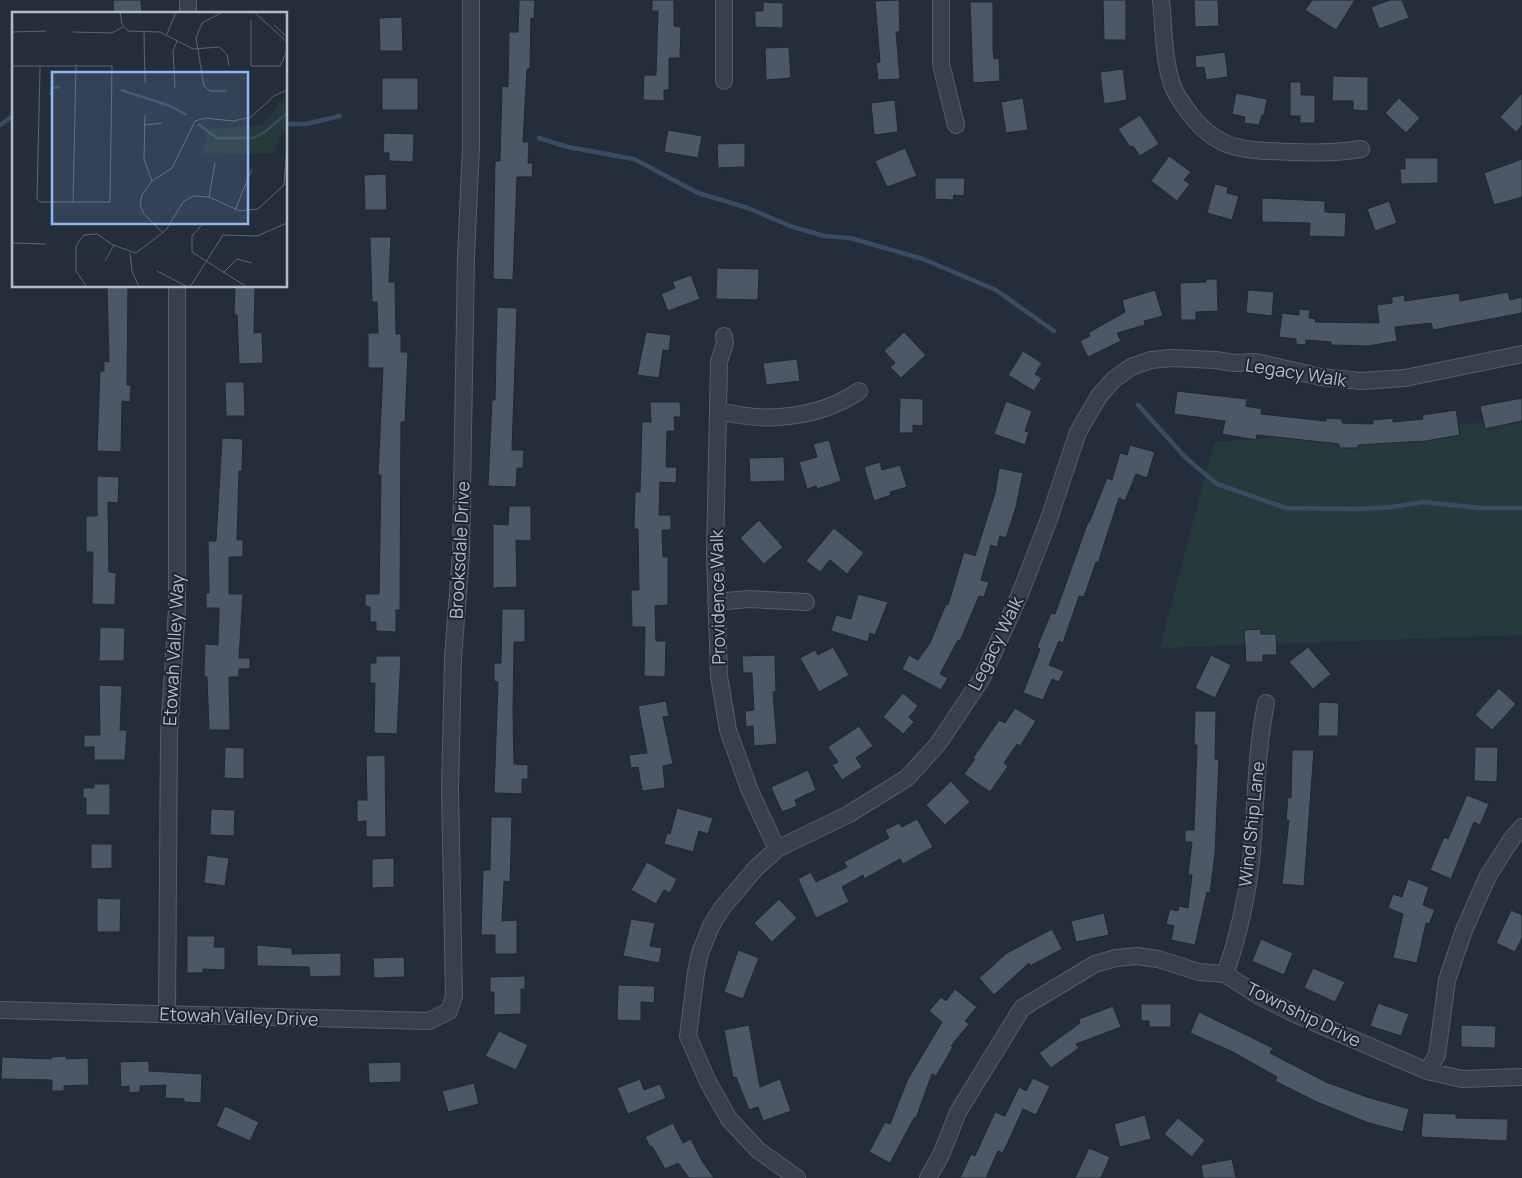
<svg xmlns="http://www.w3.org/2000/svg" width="1522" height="1178" viewBox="0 0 1522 1178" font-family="Manrope,sans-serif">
  <rect width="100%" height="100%" fill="#242e3b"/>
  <path fill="#263a3c" d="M1522,420V635L1160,648L1214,442Z"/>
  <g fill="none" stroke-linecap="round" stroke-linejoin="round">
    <path stroke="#3a4c63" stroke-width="4.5" d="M286,124H306L340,116
      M0,125L14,115
      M539,138L568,147L634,159L698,193L748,208L790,226L824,236L850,238L923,259L996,290L1054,331
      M1138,405L1186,458L1217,484L1286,508L1358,509L1392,507L1424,502L1480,508H1522"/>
  </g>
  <path fill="#4c5866" stroke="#1f2732" d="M113,0H141L142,13L114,14Z
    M519,0H535L534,19L531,18L530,69H527L523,142H529L528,163H533L532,177H517L513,280L493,279L495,161H500L502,86L508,87L509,32H518Z
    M652,0H674V26L681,27L680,58H669V90H664V101L643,100L644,75H656L658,11H652Z
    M899,0L900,32H896L900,79L878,80L876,63L880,62L875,1Z
    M1103,0H1126V40H1104Z
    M1194,0H1218L1219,26L1195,27Z
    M1312,0H1355L1336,30L1305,10Z
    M1390,0H1402L1409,18L1379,29L1371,7Z
    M763,2L783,3V28L755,27V11H763Z
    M970,2H993V50L994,59L999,58L1000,81L973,83Z
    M402,17L403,51H380L379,18Z
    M789,47L791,78L766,80L765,48Z
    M1225,52L1228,77L1206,80L1204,67L1196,68L1195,56Z
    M1123,69L1127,100L1104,104L1100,72Z
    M1333,76L1368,77V111L1353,110V101H1332Z
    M382,78H418V110H382Z
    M1290,82H1301V95H1315V123H1300V116H1290Z
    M1236,93L1267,99L1264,115H1262L1259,125L1244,123L1245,117L1232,114Z
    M1522,93V125L1516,132L1500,117Z
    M1023,98L1028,130L1006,133L1001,102Z
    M1399,98L1420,118L1406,133L1385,113Z
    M895,100L898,132L874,135L871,103Z
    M1140,115L1159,144L1140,156L1133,146L1130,147L1118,129Z
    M668,130L702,136L698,158L664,152Z
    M384,133L414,134L413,162L389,161V153H383Z
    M745,143V167L718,168L717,144Z
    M905,148L917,176L887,187L875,161Z
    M1169,156L1191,172L1184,180L1190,184L1177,201L1151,181Z
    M1405,158H1438V183L1401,184L1400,169H1405Z
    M1522,159V197L1494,205L1484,173Z
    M386,174L387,210H365L364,175Z
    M935,178H965L964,196L954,195L953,200L935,199Z
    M1215,184L1228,187L1227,193L1239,196L1232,220L1207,213Z
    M1262,198L1325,201V212L1346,213L1345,237L1309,236L1310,223L1262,222Z
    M1389,201L1397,223L1375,231L1367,209Z
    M370,237H391L389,282H395L396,334H401V352H408L405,422H401L400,610H396V632L376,631V622H370V607L365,606V594H379L381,475H378L383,368H368V333H378L377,302H372Z
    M717,268L759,269L758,300L716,299Z
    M691,275L700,299L668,311L661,294L675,288L672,282Z
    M1206,279H1217L1218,311L1196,312V320H1181L1180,283L1206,282Z
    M107,286H128L127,385H131L130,402L122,401L121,452L97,451L100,371H104V361L109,362Z
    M235,286H255L254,333L262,332L263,363L239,364L237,315H234Z
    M1155,290L1163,316L1144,321L1145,325L1117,333L1121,341L1088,357L1080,341L1090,336L1088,333L1125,312L1122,300Z
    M1248,290L1274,292L1272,316L1246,313Z
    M1508,292L1510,300L1522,297V313L1433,330L1431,323L1395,327L1397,341L1368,346L1331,345V342L1306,340V345L1296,344V339L1279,337L1282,313L1299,315V309L1310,310L1309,318L1316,319L1315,322L1379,323L1377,305L1392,303V297L1404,295L1405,301L1459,293L1460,301Z
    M497,307L517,308L512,450H524L523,468H517L516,487L488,486L492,400H495Z
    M646,332L671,335L669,351L663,350L659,378L637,375Z
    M904,332L926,355L901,378L890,367L895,363L884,351Z
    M1023,351L1042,363L1035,374L1042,378L1034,391L1008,375Z
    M797,359L800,381L766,385L763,363Z
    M225,382H244L245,416H226Z
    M1177,391L1247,399L1246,406L1262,409L1261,414L1326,421V418L1342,419V423L1373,424V420L1393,418V422L1423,419L1422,415L1456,410L1460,435L1426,441L1358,445V448H1339V444L1257,435L1256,440L1222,434L1225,421L1174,414Z
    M900,398L923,399V426L913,425V433H899Z
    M1522,398V421L1485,429L1480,406Z
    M1006,401L1032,411L1025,431L1029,432L1025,445L994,434Z
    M650,402H680L681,417H674L675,431H667L666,467H677L676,483L660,482L659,515H671V530H662L663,557H668V605L655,606L656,641H666L665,677L644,676L645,627H632L631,590H639L638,529H634L635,492H640L642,422H651Z
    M222,438L243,439L242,471H239L237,540H243V557H229V594H243L239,658H250V669H239V677H229L230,730H209L207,677L204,676L205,644L218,645L219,608H206V593H209L208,541H216Z
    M829,440L841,481L817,489L816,486L807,489L799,462L817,457L813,444Z
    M1130,445L1155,452L1147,478L1136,474L1125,501L1119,498L1098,563L1096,562L1084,597L1079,596L1063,643L1059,641L1049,665L1064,671L1059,682L1052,679L1043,700L1023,693L1040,649L1037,647L1051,613L1055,614L1088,522L1089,523L1107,478L1112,480L1120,453L1127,455Z
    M784,457L785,481L750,482L749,458Z
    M880,462L882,470L900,465L907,487L890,492L891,495L874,501L864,467Z
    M999,468L1023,473L1016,507L1006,538L1000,536L997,547L991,545L981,580L989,582L984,597L979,596L960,641L958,640L940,674L948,678L941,690L902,669L909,655L918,660L930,643L946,604L948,605L964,552L975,556L995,493Z
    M97,476L119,477L118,503L108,502L109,572L116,573L115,605L92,604L93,552H86V516H97Z
    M509,506H531V541L516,540L517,587L493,588V524L508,525Z
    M759,520L783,547L764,564L740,538Z
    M834,528L864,553L847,574L830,560L820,572L806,561Z
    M858,594L888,602L875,635L870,633L868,642L831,631L836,615L851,619Z
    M502,609H525V642H514L513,711L514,764L528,765V779H522V794L494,793L498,682L494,681V663H501Z
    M100,627L125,628L124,661H99Z
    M1261,629V634H1276L1277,655H1263V662H1246L1244,630Z
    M833,647L849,675L819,692L800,658L815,650L818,655Z
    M1308,647L1331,674L1313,689L1289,662Z
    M775,655L776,691L773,692L777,744L754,746L753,726L746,727L745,711L754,710L752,673H743L742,656Z
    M1211,655L1231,665L1215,698L1195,688Z
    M376,656H401L397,734L374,733L375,683H370V663H376Z
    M99,685L122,686L120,730H127L125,760H94V747H84V735H100Z
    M1499,688L1516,704L1492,730L1475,715Z
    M903,693L918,706L909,717L914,722L903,734L883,717Z
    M666,701L669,716L663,717L673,764L663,766L665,788L642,791L638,767L631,768L629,755L647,753L638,706Z
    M1319,702L1339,703L1338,736H1318Z
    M1015,708L1036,721L1020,746L1017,744L1004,763L1008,766L990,792L964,774L975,759L973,758L999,720L1005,723Z
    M1195,711H1216L1215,759H1219L1215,854L1210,893L1207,892L1195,945L1171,940L1174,926L1166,924L1170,909L1178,911L1179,906L1188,908L1192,875H1188L1192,842H1185V830H1194L1197,745H1194Z
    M859,726L873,746L856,758L862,767L842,780L832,765L838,762L828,747Z
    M225,747L244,748V779L224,778Z
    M1475,747H1498L1497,782L1474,781Z
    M1292,750H1314L1304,886L1282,884L1289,820H1286L1288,797L1291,798Z
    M385,755L386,837H366V821L357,822V800H367L366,756Z
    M808,770L816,790L795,800L797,806L782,812L771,787Z
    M951,781L970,802L945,825L926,805Z
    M94,784H110V815H86V798H83V788H94Z
    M1467,795L1489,804L1480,825L1474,822L1451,879L1430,870L1444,837L1448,839Z
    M677,808L713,818L708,834L699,831L693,852L664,844L667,833L670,834Z
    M211,809L235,810L234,836L210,835Z
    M491,817H512L510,882L504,881L502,921L517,920V954H495V935H481L483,870H490Z
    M917,819L933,847L903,864L900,859L864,879L863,875L842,887L849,902L816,918L798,879L811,872L816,882L847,867L844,862L889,838L885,830L899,823L902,827Z
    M91,844H112V868L91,869Z
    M207,855L229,858L225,886L204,883Z
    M394,858V887L372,888V859Z
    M647,862L677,879L670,893L664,890L656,904L631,890Z
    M1408,879L1429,887L1423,905L1435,910L1429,924L1426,923L1417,963L1393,958L1403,914L1388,908L1393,894L1402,897Z
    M97,898L121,899L120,932H97Z
    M779,899L797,918L772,942L754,923Z
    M1511,910L1522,915V938L1515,952L1496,943Z
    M1104,913L1109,935L1076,942L1071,921Z
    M631,919L655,923L650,946L662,948L659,963L623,956Z
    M1052,929L1062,949L1030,966L1029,963L994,995L979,978L1007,953Z
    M187,936H215L214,947H225V970L203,969V973H187Z
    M1261,939L1293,953L1284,975L1252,961Z
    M257,945L292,948V954L341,953V976L310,977L309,967L257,966Z
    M738,950L759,958L743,999L724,992Z
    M404,957L405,977L374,978L373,958Z
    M1313,968L1345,982L1335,1002L1304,988Z
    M525,976V989H521V1014L494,1015V992H490V977Z
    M618,985L655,986L654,1003L641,1002V1021L617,1020Z
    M955,989L977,1007L965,1021L969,1024L951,1046L953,1047L936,1076L932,1074L916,1118H914L890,1163L869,1152L885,1122L890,1124L908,1079L942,1022L929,1011L941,997L946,1001Z
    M1378,1003L1409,1014L1401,1036L1370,1026Z
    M1141,1004H1171V1027H1149V1021H1141Z
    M1113,1006L1121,1027L1076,1044L1079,1048L1051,1068L1039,1053L1080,1023L1079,1019Z
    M1199,1012L1273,1048L1270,1053L1326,1082L1367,1097L1409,1109L1403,1132L1369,1123L1317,1102L1275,1081L1277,1077L1233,1052L1190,1033Z
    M749,1025L760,1087L780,1079L791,1111L763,1121L758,1107L749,1110L736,1077L733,1078L724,1030Z
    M1461,1025L1496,1026L1495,1048L1461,1047Z
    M499,1031L528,1045L516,1070L485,1056Z
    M66,1056V1059L88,1058L89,1085L64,1086V1091H52V1080L1,1079L2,1057L51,1059V1057Z
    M149,1061V1071L202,1074L201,1103L184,1102V1099L165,1098L166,1085L140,1086V1092L129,1093V1086L121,1087L120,1062Z
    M401,1062V1082L369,1083L368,1063Z
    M1033,1078L1050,1086L1036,1115L1023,1109L1003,1153L998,1151L986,1178H960L971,1154L975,1156L995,1112L1005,1116L1019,1087L1026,1091Z
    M640,1079L644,1090L660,1084L666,1098L628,1114L617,1088Z
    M474,1083L479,1104L448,1112L442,1091Z
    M225,1106L259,1122L250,1141L216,1126Z
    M1423,1113L1456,1114V1118L1508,1119L1507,1141L1421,1137Z
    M1145,1115L1151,1139L1120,1147L1114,1124Z
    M1178,1118L1205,1140L1192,1157L1164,1134Z
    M673,1123L683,1143L691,1139L702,1161L714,1178H689L678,1163L665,1169L652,1146L650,1147L645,1137Z
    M1089,1148L1110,1157L1101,1178H1075Z
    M1232,1159L1236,1178H1203L1201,1165Z"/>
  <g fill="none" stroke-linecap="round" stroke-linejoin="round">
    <defs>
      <path id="street" d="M941,0V64L956,125
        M1161,0C1164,27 1163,58 1172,84C1175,93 1182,103 1187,110C1217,152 1245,150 1292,152C1316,153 1337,153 1361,149
        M188,14V0
        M724,81V0
        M724,336L725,343L719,362L715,553L719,676L728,730L750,791L777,849
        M718,410C763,424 820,418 859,391
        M716,602L749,599L806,602
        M1225,974C1238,939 1249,888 1252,851C1256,802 1256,752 1266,703
        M0,1010L429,1021L449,1011L454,996L450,790L453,658L461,553L466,256L471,147V0
        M167,1014L169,734L177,608V286
        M1427,1071L1437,1055L1447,980L1464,930L1488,876L1511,840L1522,827
        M797,1178L758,1150L729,1119L708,1082L688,1036L696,973L700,953L711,926L722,908L756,868L777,849L849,814L907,778L938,744L982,678L1020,594L1049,519L1078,432L1099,396L1113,380L1131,367L1151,360L1172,358L1215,360L1235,363L1256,362L1321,377L1361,381L1405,378L1522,354
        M928,1178L941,1155L958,1112L1022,1008L1095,964L1116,958L1137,956L1158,959L1199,972L1225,974L1259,996L1297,1015L1427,1071L1462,1079L1522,1077"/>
    </defs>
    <use href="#street" stroke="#565e69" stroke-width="18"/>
    <use href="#street" stroke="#38404b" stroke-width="16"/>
  </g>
  <g text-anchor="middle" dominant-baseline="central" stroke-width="4" stroke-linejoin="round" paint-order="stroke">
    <g font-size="18" fill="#b3bbc7" stroke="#1d2530">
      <text transform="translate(1296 372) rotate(9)">Legacy Walk</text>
      <text transform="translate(459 550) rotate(-87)">Brooksdale Drive</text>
      <text transform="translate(717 597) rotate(-91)">Providence Walk</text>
      <text transform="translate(995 643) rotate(-64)">Legacy Walk</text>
      <text transform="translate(173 650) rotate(-87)">Etowah Valley Way</text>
      <text transform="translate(1251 824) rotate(-84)">Wind Ship Lane</text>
      <text transform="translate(1304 1014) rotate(26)">Township Drive</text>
      <text transform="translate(239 1016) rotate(2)">Etowah Valley Drive</text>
    </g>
  </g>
  <g transform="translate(12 12)">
    <rect width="275" height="275" fill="#242e3b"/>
    <path d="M275,87V118L268,123L262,141L189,144L196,117L250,113L270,88Z" fill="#263a3c"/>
    <path fill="none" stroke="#3a4c63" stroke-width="2.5" d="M109,78L158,94L175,103M38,83L40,76L48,75M186,112L205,126H241L253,120L275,101"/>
    <path fill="none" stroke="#5d6673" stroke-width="1" d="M108,0L110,12L116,19L148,20L181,37L207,35L215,42L217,54M242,0L275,30M209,1L190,11L184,26L192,74L198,79H215M239,8V54H268L275,39M262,13L275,25M0,20L34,19M61,20L100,21L111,15M132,20L133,71M155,22L164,0M0,54H100L98,190H28L25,187L28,55M163,76L161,39L165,29M133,103L132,147L140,169M132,113L150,111M197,185L203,151M61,191L64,52M223,198L240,157M189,214L180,224V240L235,275M151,221L132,202L128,193L130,183L140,169L160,156L183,109L193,106L221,109L239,105L262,84L275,78M0,231L34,232M118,241L120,259L127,275M93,249L102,233M145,259L176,275M211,261L225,247L240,251M75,275L64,259V234L72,223L85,222L101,233L124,241L154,218L171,190L181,184L197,185L228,199L246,197L272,173L275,135M178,275L211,223L245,224L275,211"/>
    <path fill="#8db6f2" fill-opacity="0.15" stroke="#8db6f2" stroke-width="2.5" d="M40,60H236V212H40Z"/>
    <rect width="275" height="275" fill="none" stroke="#b3bbc7" stroke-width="2.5"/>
  </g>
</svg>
